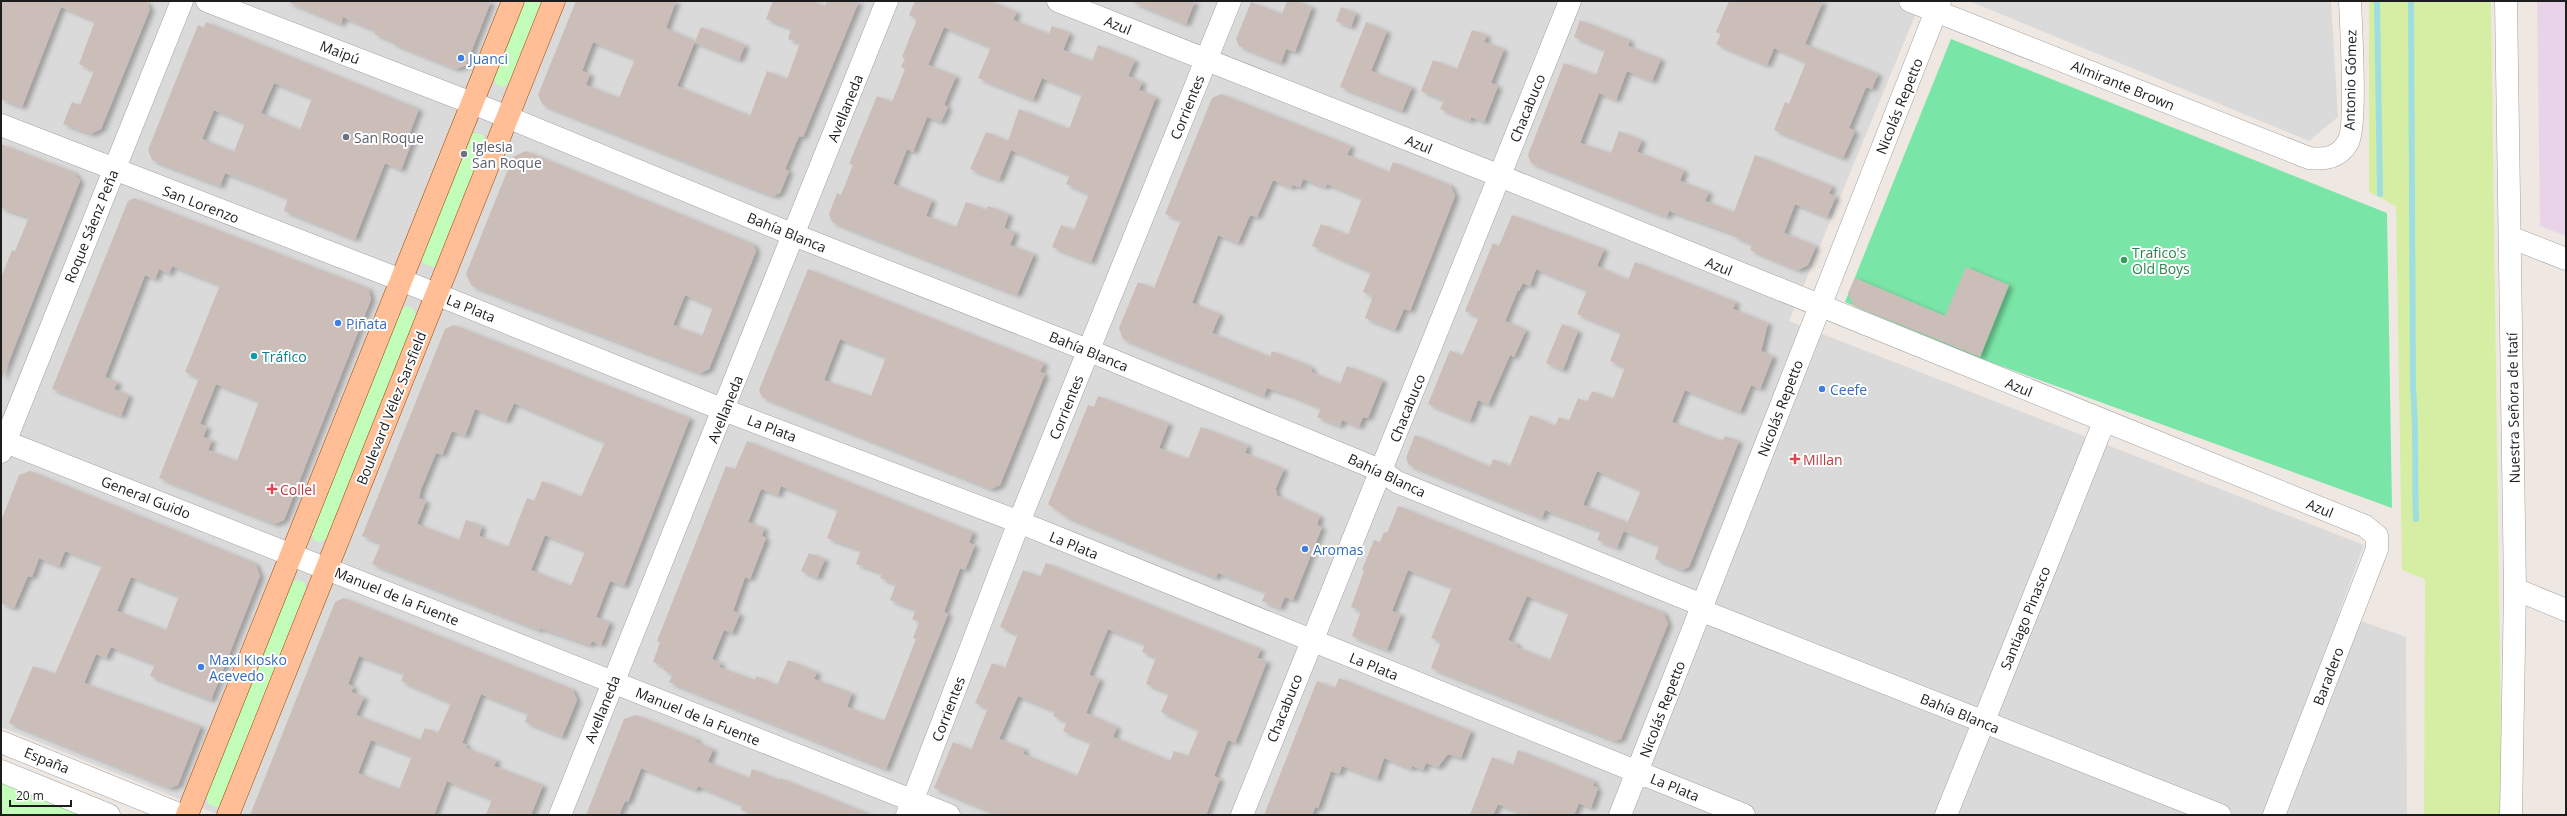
<svg xmlns="http://www.w3.org/2000/svg" width="2567" height="816" viewBox="0 0 2567 816" font-family="'Open Sans',sans-serif">
  <defs>
    <filter id="shadow"><feDropShadow dx="4.5" dy="2.5" stdDeviation="2" flood-color="#0004"/></filter>
  </defs>
  <rect width="100%" height="100%" fill="#efe8e2"/>
  <path fill="#dbdada" d="M1,1H1921L1789,321L2364,545L2339,613L2406,637L2407,815H219L1,727Z
    M1969,1H2331L2338,117L2309,141Z"/>
  <path fill="#e9d3e9" d="M2537,1H2566V236L2540,226Z"/>
  <path fill="#d6eea3" d="M2369,1H2491L2502,815H2424L2425,579L2402,570L2396,206L2369,192Z"/>
  <path fill="#c2fdba" d="M523,1H544L510,83L502,87L496,84L493,77Z
    M477,133L483,135L486,144L438,264L434,267L424,264L421,258L471,134Z
    M408,306L413,309L417,317L328,539L319,542L314,540L311,532L401,309Z
    M298,580L304,582L307,591L220,806L216,807L208,804L206,794L289,584Z
    M1,780L89,815H1Z"/>
  <path fill="#79e5a6" d="M1951,39L2387,213L2392,508L1979,358L1845,302Z"/>
  <g fill="none" stroke-linecap="round" stroke-linejoin="round">
    <path stroke="#9edee0" stroke-width="6" d="M2377,1L2380,194
      M2411,1L2413,390C2417,433 2414,475 2416,519"/>
  </g>
  <path fill="#cbbdb8" fill-rule="evenodd" filter="url(#shadow)" d="M1,1H146L150,9L101,129L91,134L63,124L72,102L80,105L94,71L79,64L95,21L61,7L22,107L1,99Z
    M286,1H491L466,65L456,69L392,43V41L374,34L376,31L343,17L341,24Z
    M576,1H676L666,28L695,41L677,86L750,116L767,71L787,79L800,43L788,39L791,28L766,19L773,1H813L825,6L827,1H859L803,137L799,136L785,169L789,171L780,193L773,196L543,105L538,95ZM593,42L635,59L619,98L586,85L590,74L582,71Z
    M915,1H990L1017,12L1013,20L1049,34L1052,26L1070,33L1063,50L1092,61L1098,45L1135,60L1128,76L1142,82L1139,90L1156,97L1091,262L1052,247L1061,225L1074,230L1089,194L1066,184L1070,175L1011,150L999,180L970,169L986,132L1008,141L1019,109L1069,129L1082,94L1042,78L1033,100L978,78L991,47L944,27L928,65L956,76L944,105L948,107L941,122L927,117L913,152L907,149L893,184L932,200L926,216L956,227L966,202L986,210L988,206L1009,214L1004,228L1015,232L1010,245L1034,254L1017,295L832,222L829,214L837,193L841,195L853,165L849,164L877,96L892,102L905,69L901,67L905,58L902,57L917,19L909,15Z
    M1130,1H1195L1186,24Z
    M1287,1H1298L1312,7L1295,52L1286,49L1281,63L1239,46L1236,39L1251,2L1282,14Z
    M1729,1H1823L1805,44L1878,74L1872,89L1866,87L1849,128L1855,131L1843,158L1774,130L1785,102L1789,104L1806,62L1774,48L1767,65L1716,44L1721,34L1716,32Z
    M1341,7L1356,13L1351,27L1336,21Z
    M1580,20L1630,40L1628,46L1661,59L1652,81L1627,71L1616,100L1599,93L1580,143L1611,153L1619,131L1642,140L1637,152L1684,170L1680,181L1709,192L1705,201L1734,212L1755,155L1832,186L1829,194L1836,196L1827,217L1795,204L1784,233L1816,246L1808,265L1798,270L1750,250L1752,244L1733,236L1734,234L1669,211L1667,217L1531,163L1528,155L1564,63L1596,75L1605,50L1574,37Z
    M206,22L419,109L408,137L413,139L401,170L385,163L355,239L284,211L288,198L257,185L225,173L220,186L152,160L148,150L198,25L204,28ZM274,83L312,98L300,130L261,113ZM214,110L245,123L234,152L202,139Z
    M1366,22L1387,31L1371,71L1412,87L1402,111L1340,87Z
    M701,27L745,45L739,60L695,42Z
    M1472,30L1487,35L1484,42L1504,49L1491,83L1498,86L1484,122L1471,117L1470,121L1440,109L1444,100L1421,91L1433,60L1457,69Z
    M1221,94L1351,146L1347,155L1389,172L1393,162L1450,185L1455,196L1410,311L1404,309L1395,330L1365,318L1373,296L1363,292L1371,272L1312,246L1321,224L1348,235L1362,198L1327,184L1325,187L1303,179L1300,187L1292,185L1291,188L1273,180L1257,217L1250,215L1238,243L1218,235L1192,303L1220,314L1212,333L1270,357L1272,351L1305,364L1312,368L1311,372L1340,384L1347,366L1383,380L1368,418L1363,417L1359,427L1342,420L1340,426L1317,417L1321,408L1290,395L1267,388L1264,396L1123,339L1119,328L1138,282L1154,288L1181,220L1165,214L1212,98Z
    M1,144L73,172L80,181L2,379L1,278L12,250L15,251L29,217L1,208Z
    M526,151L753,244L756,251L709,369L700,373L472,286L466,274L487,221L513,157ZM685,295L713,307L702,336L673,325Z
    M134,198L368,288L371,299L284,520L275,524L159,478L199,378L185,372L220,285L172,266L169,274L159,269L155,279L145,275L105,377L118,382L114,389L129,395L121,416L52,389L128,201ZM216,384L259,401L237,461L208,450L212,440L203,437L207,427L200,424Z
    M1512,215L1604,249L1597,266L1628,280L1635,262L1736,302L1733,309L1768,323L1761,351L1773,356L1760,389L1751,385L1740,412L1685,390L1672,422L1722,441L1725,436L1739,441L1689,567L1682,570L1655,559L1659,545L1624,531L1641,490L1597,471L1583,505L1627,522L1617,548L1597,540L1601,531L1545,510L1542,518L1409,465L1406,458L1415,435L1490,467L1493,459L1510,466L1530,415L1555,426L1559,417L1569,421L1578,398L1587,402L1592,391L1613,399L1625,367L1610,361L1621,332L1577,314L1587,290L1536,269L1530,286L1523,283L1519,291L1518,290L1505,321L1526,330L1514,357L1510,355L1488,405L1478,400L1470,421L1428,404L1450,350L1462,356L1479,317L1465,311L1493,243L1499,246Z
    M1966,267L2009,285L1980,357L1853,305L1848,293L1855,278L1945,316Z
    M808,269L1044,363L1040,372L1045,374L1000,485L991,489L762,397L759,390ZM840,339L886,357L871,396L824,380Z
    M1562,324L1578,331L1563,370L1546,363Z
    M454,325L690,418L624,586L610,581L596,617L610,622L601,645L592,641L590,645L540,628L539,630L372,564L381,543L362,536L445,329ZM514,403L605,442L581,497L542,481L534,501L527,498L508,547L479,536L482,526L466,520L459,540L417,524L426,501L419,498L421,489L436,453L442,455L452,431L465,436L475,409L506,421ZM545,535L585,551L571,586L531,570Z
    M1098,396L1169,423L1159,448L1188,459L1201,427L1248,445L1245,453L1284,469L1275,490L1277,491L1276,495L1320,516L1317,525L1322,527L1293,600L1285,597L1280,608L1262,601L1266,592L1218,573L1216,578L1151,552L1067,517L1048,504L1088,405L1094,407Z
    M747,441L973,532L969,543L975,545L965,570L960,568L944,612L948,614L886,769L669,682L673,674L663,670L664,666L653,662L660,642L657,641L726,466L735,469ZM781,486L838,509L827,538L861,550L856,564L882,573L880,578L896,584L890,600L916,610L912,619L919,622L913,638L916,639L884,721L847,707L852,693L814,679L817,672L788,660L777,685L756,676L755,680L719,667L721,663L712,659L724,630L732,633L740,614L733,611L745,577L750,579L766,538L762,536L764,528L748,522L761,489L778,495Z
    M30,471L255,563L260,576L211,700L150,676L155,664L111,647L106,658L96,654L84,683L201,726L178,785L170,788L9,723L33,666L55,674L102,565L65,551L59,566L39,558L32,577L28,576L14,608L1,603V521L19,475ZM131,577L179,596L166,630L117,611Z
    M1398,506L1663,612L1668,624L1621,739L1615,741L1431,668L1441,642L1431,638L1452,587L1408,570L1392,611L1401,614L1387,650L1352,636L1361,611L1351,607L1364,571L1362,570L1374,540L1380,542L1384,532L1387,533ZM1527,596L1569,612L1550,660L1516,647L1517,644L1508,640Z
    M809,553L825,559L817,578L801,571Z
    M1046,563L1261,649L1257,658L1267,661L1235,743L1228,740L1214,776L1220,779L1206,815H999L934,788L953,742L971,750L988,708L975,703L992,663L1005,668L1018,634L1000,627L1023,570L1040,577ZM1108,629L1145,644L1142,652L1156,657L1146,684L1169,693L1161,712L1199,730L1188,756L1174,751L1170,761L1113,737L1117,727L1086,713L1100,679L1089,675ZM1018,696L1055,711L1053,716L1067,722L1063,731L1091,742L1077,776L1023,754L1025,749L999,739Z
    M344,598L572,689L577,700L562,737L525,722L528,713L481,694L462,743L467,745L466,748L497,760L494,766L543,785L531,815H486L492,799L447,781L434,815H250L335,602ZM359,656L404,673L401,681L451,703L438,733L425,728L420,740L356,715L364,697L351,692L354,687L348,684ZM371,740L412,756L399,789L358,773Z
    M1339,678L1471,731L1461,758L1448,754L1438,767L1426,763L1423,770L1412,766L1411,769L1384,758L1377,779L1342,766L1339,774L1331,771L1318,808L1315,807L1312,815H1264L1317,681L1335,688Z
    M636,715L697,739L696,742L713,749L708,762L749,778L752,769L779,780L780,778L872,815H754L741,810L743,805L698,786L696,790L641,768L628,802L625,801L619,815H586L624,719Z
    M1518,750L1595,781L1593,786L1598,788L1591,808L1579,803L1574,815H1525L1498,804L1493,815H1470L1492,757L1513,765Z"/>
  <g fill="none" stroke-linecap="round" stroke-linejoin="round">
    <defs>
      <path id="minor" d="M207,1L490,110L794,235L1090,351L1382,471L1397,482L1702,605
        M1058,1L1500,176L2365,526L2377,536V549L2274,815
        M1910,1L2309,158C2325,160 2339,158 2348,142C2357,127 2351,25 2350,1
        M2506,1L2515,589L2511,815
        M1,125L401,280L724,410L1019,522L1744,815
        M2510,237L2566,259
        M1,440L949,815
        M1,452L182,1
        M2515,589L2566,610
        M1700,610L2220,815
        M1,742L181,815
        M1,771L109,815
        M560,815L887,1
        M907,815L1019,522L1230,1
        M1242,815L1570,1
        M1620,815L1940,1
        M1946,815L2104,422"/>
      <path id="major" d="M187,815L513,1
        M228,815L554,1"/>
    </defs>
    <use href="#minor" stroke="#a1a1a1" stroke-width="23"/>
    <use href="#major" stroke="#954700" stroke-width="23"/>
    <use href="#minor" stroke="#fff" stroke-width="22"/>
    <use href="#major" stroke="#ffbe96" stroke-width="22"/>
  </g>
  <g fill="#3f7fe0" stroke="#fff" stroke-width="1.5">
    <circle cx="461" cy="58" r="4"/>
    <circle cx="338" cy="323" r="4"/>
    <circle cx="1822" cy="389" r="4"/>
    <circle cx="1305" cy="549" r="4"/>
    <circle cx="201" cy="667" r="4"/>
  </g>
  <g fill="#6b7280" stroke="#fff" stroke-width="1.5">
    <circle cx="346" cy="137" r="4"/>
    <circle cx="464" cy="154" r="4"/>
  </g>
  <circle fill="#2e9e5b" stroke="#fff" stroke-width="1.5" cx="2124" cy="260" r="4"/>
  <circle fill="#0f9aa8" stroke="#fff" stroke-width="1.5" cx="254" cy="356" r="4"/>
  <g fill="#e0444e" stroke="#fff" stroke-width="1.5">
    <path d="M1793 453h4v4h4v4h-4v4h-4v-4h-4v-4h4z"/>
    <path d="M270 483h4v4h4v4h-4v4h-4v-4h-4v-4h4z"/>
  </g>
  <g text-anchor="middle" dominant-baseline="central" stroke-width="4" stroke-linejoin="round" paint-order="stroke">
    <g font-size="14" fill="#1d1d1d" stroke="#fff">
      <text transform="translate(1118 25) rotate(22)">Azul</text>
      <text transform="translate(340 52) rotate(21)">Maipú</text>
      <text transform="translate(2350 80) rotate(-89)">Antonio Gómez</text>
      <text transform="translate(2123 85) rotate(22)">Almirante Brown</text>
      <text transform="translate(1899 106) rotate(-68)">Nicolás Repetto</text>
      <text transform="translate(1187 107) rotate(-68)">Corrientes</text>
      <text transform="translate(845 108) rotate(-68)">Avellaneda</text>
      <text transform="translate(1527 108) rotate(-68)">Chacabuco</text>
      <text transform="translate(1419 144) rotate(22)">Azul</text>
      <text transform="translate(201 204) rotate(21)">San Lorenzo</text>
      <text transform="translate(91 226) rotate(-68)">Roque Sáenz Peña</text>
      <text transform="translate(787 232) rotate(22)">Bahía Blanca</text>
      <text transform="translate(1719 266) rotate(22)">Azul</text>
      <text transform="translate(471 308) rotate(22)">La Plata</text>
      <text transform="translate(1089 351) rotate(22)">Bahía Blanca</text>
      <text transform="translate(2019 387) rotate(22)">Azul</text>
      <text transform="translate(1066 407) rotate(-68)">Corrientes</text>
      <text transform="translate(391 408) rotate(-68)">Boulevard Vélez Sarsfield</text>
      <text transform="translate(1407 408) rotate(-68)">Chacabuco</text>
      <text transform="translate(1780 408) rotate(-69)">Nicolás Repetto</text>
      <text transform="translate(2513 408) rotate(-91)">Nuestra Señora de Itatí</text>
      <text transform="translate(725 409) rotate(-68)">Avellaneda</text>
      <text transform="translate(772 428) rotate(21)">La Plata</text>
      <text transform="translate(1387 475) rotate(25)">Bahía Blanca</text>
      <text transform="translate(146 497) rotate(21)">General Guido</text>
      <text transform="translate(2320 508) rotate(22)">Azul</text>
      <text transform="translate(1074 545) rotate(22)">La Plata</text>
      <text transform="translate(397 596) rotate(22)">Manuel de la Fuente</text>
      <text transform="translate(2025 618) rotate(-68)">Santiago Pinasco</text>
      <text transform="translate(1374 666) rotate(22)">La Plata</text>
      <text transform="translate(2328 676) rotate(-69)">Baradero</text>
      <text transform="translate(1284 708) rotate(-68)">Chacabuco</text>
      <text transform="translate(602 709) rotate(-68)">Avellaneda</text>
      <text transform="translate(948 709) rotate(-69)">Corrientes</text>
      <text transform="translate(1662 709) rotate(-69)">Nicolás Repetto</text>
      <text transform="translate(1960 713) rotate(22)">Bahía Blanca</text>
      <text transform="translate(698 716) rotate(22)">Manuel de la Fuente</text>
      <text transform="translate(47 760) rotate(22)">España</text>
      <text transform="translate(1675 787) rotate(22)">La Plata</text>
    </g>
    <g font-size="14" fill="#366cbe" stroke="#fff" text-anchor="start">
      <text x="469" y="58">Juanci</text>
      <text x="346" y="323">Piñata</text>
      <text x="1830" y="389">Ceefe</text>
      <text x="1313" y="549">Aromas</text>
      <text x="209" y="659">Maxi Kiosko<tspan x="209" dy="16">Acevedo</tspan></text>
    </g>
    <g font-size="14" fill="#5b616d" stroke="#fff" text-anchor="start">
      <text x="354" y="137">San Roque</text>
      <text x="472" y="146">Iglesia<tspan x="472" dy="16">San Roque</tspan></text>
    </g>
    <g font-size="14" fill="#27864d" stroke="#fff" text-anchor="start">
      <text x="2132" y="252">Trafico's<tspan x="2132" dy="16">Old Boys</tspan></text>
    </g>
    <g font-size="14" fill="#0d838f" stroke="#fff" text-anchor="start">
      <text x="262" y="356">Tráfico</text>
    </g>
    <g font-size="14" fill="#be3a42" stroke="#fff" text-anchor="start">
      <text x="1803" y="459">Millan</text>
      <text x="280" y="489">Collel</text>
    </g>
  </g>
  <rect width="2567" height="816" fill="none" stroke="#1d1d1d" stroke-width="4"/>
  <path d="M10 800v6h61v-6" fill="none" stroke="#1d1d1d" stroke-width="2"/>
  <text x="16" y="800" font-size="12" fill="#1d1d1d" stroke="#ffffff" stroke-width="3" paint-order="stroke">20 m</text>
</svg>
